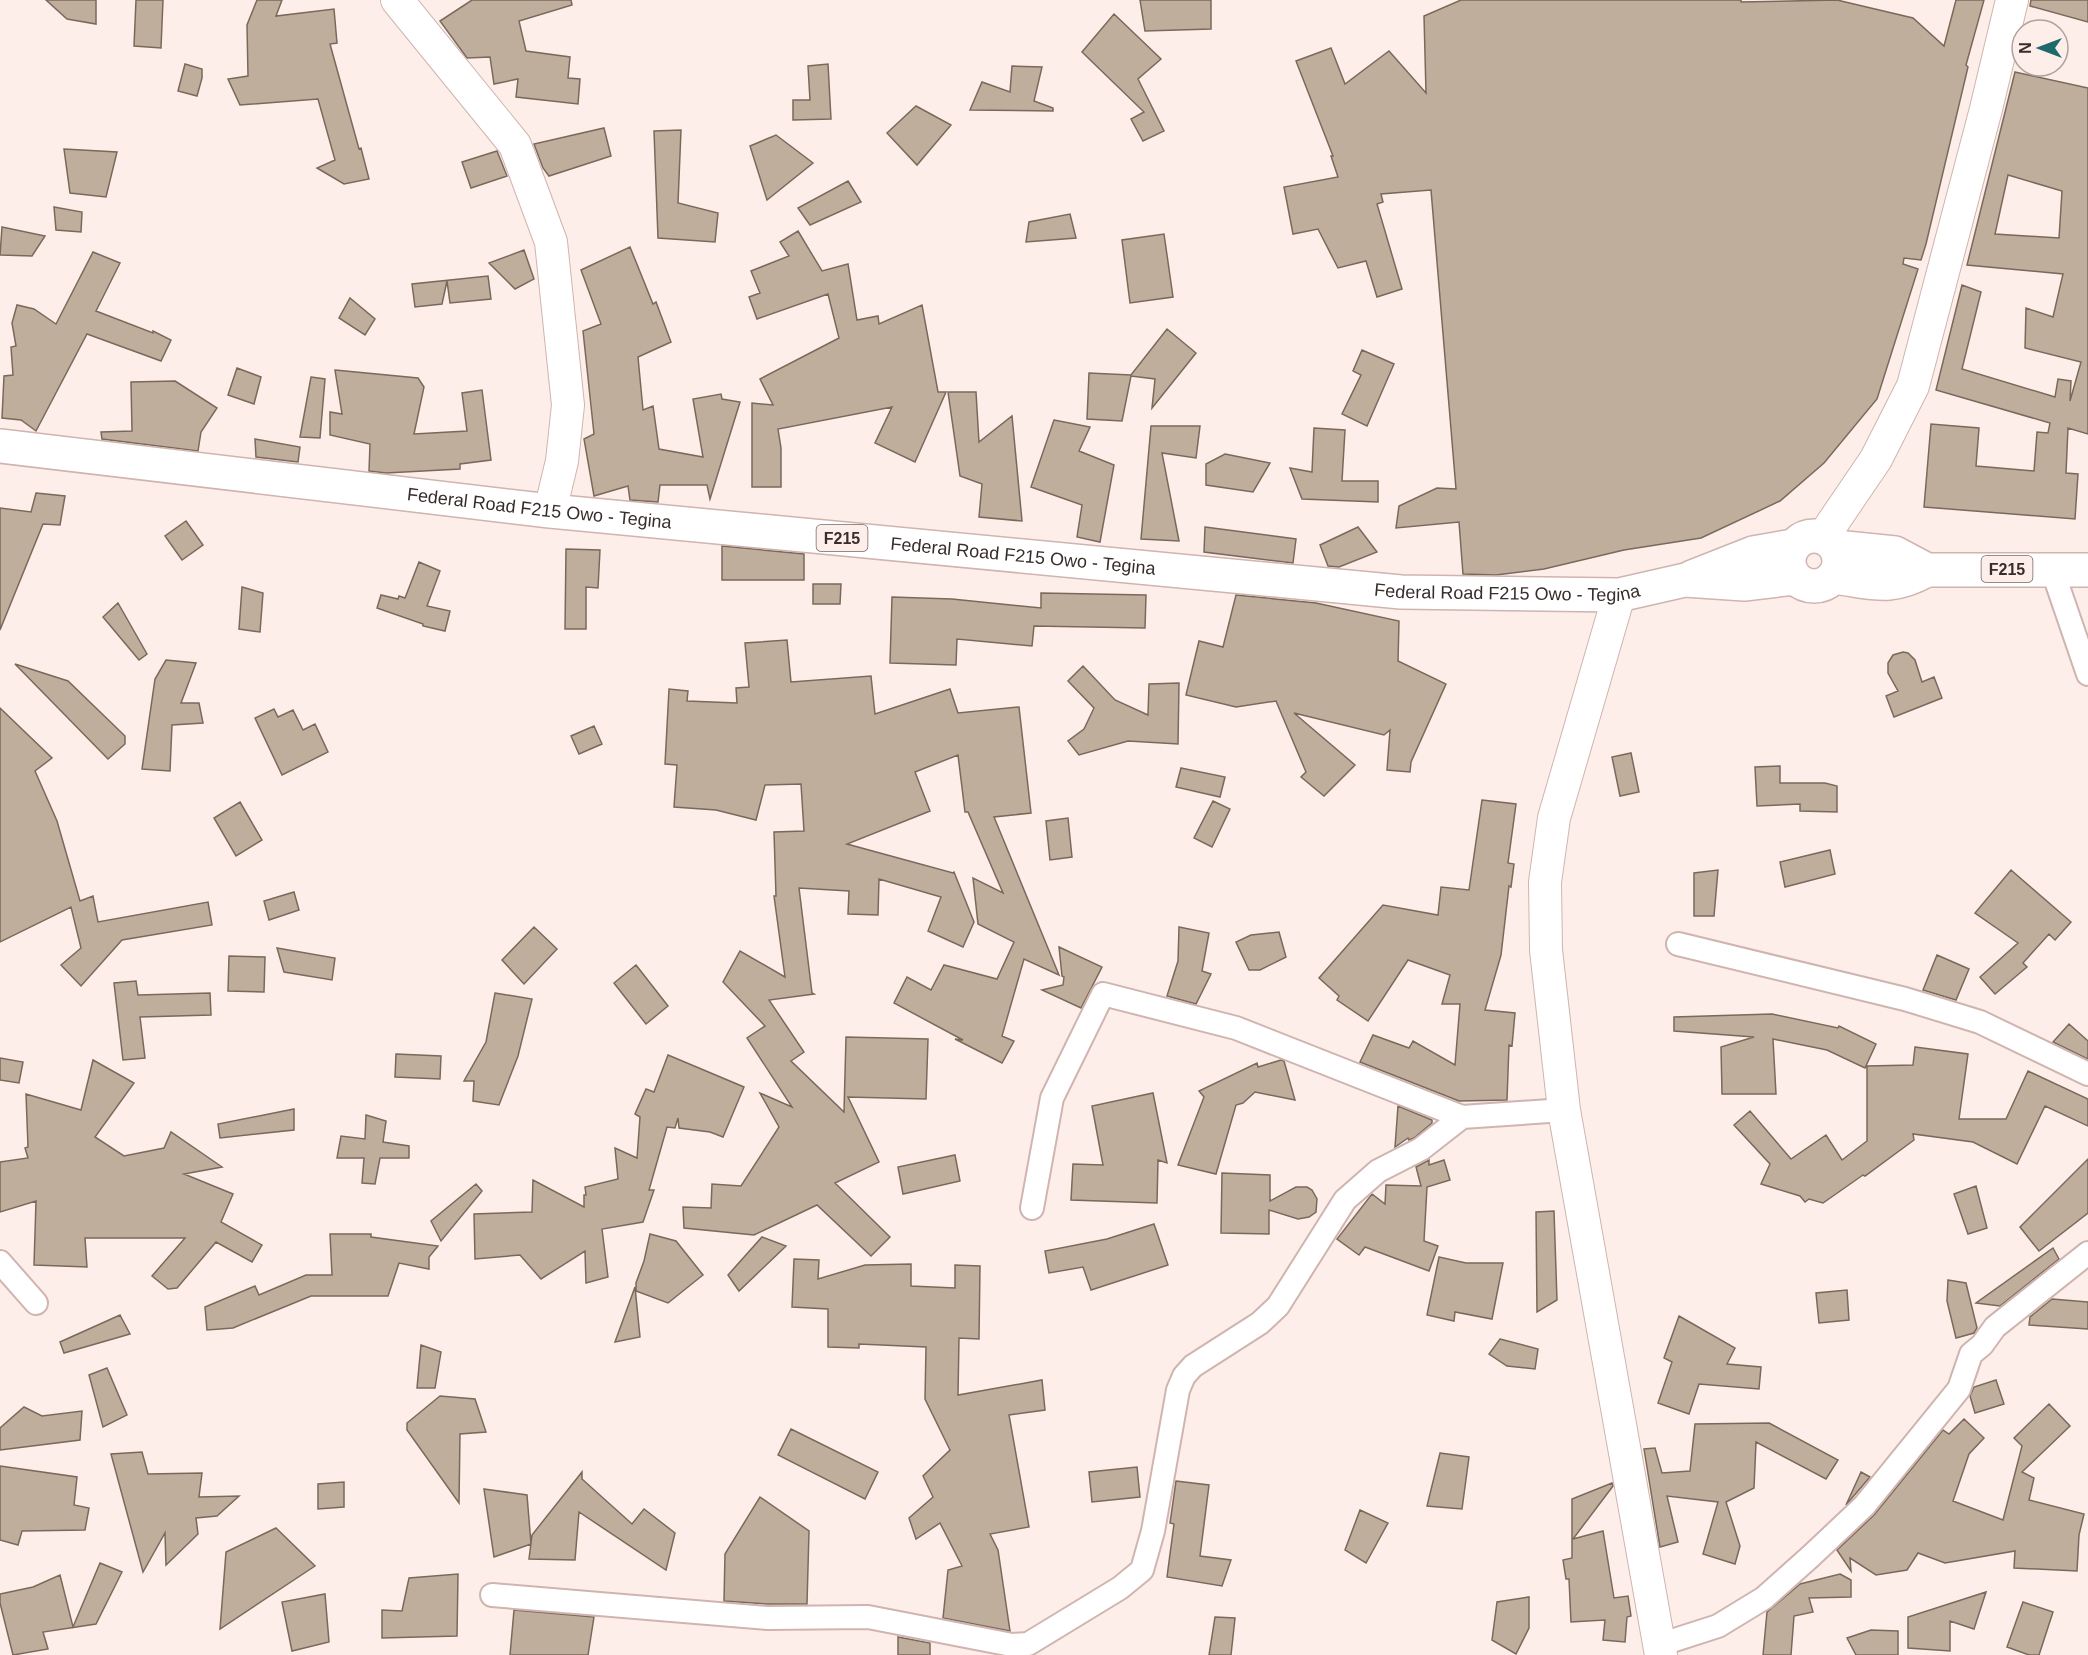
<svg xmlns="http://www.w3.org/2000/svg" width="2088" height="1655" viewBox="0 0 2088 1655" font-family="Arial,sans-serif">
  <rect width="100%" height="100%" fill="#feeeea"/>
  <path fill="#c0ae9d" stroke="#7a695a" stroke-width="1.5" fill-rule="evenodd" d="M46,0H96V24L67,19Z
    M136,0H163L161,48L134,46Z
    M257,0H282L276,16L334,9L337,43L330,44L359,149L361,148L369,179L344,184L317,168L335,160L318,99L240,105L228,79L248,76L247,25Z
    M472,0H571L572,5L519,21L526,51L570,57L568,78L580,79L578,104L516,97L518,79L494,84L490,57L467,58L440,21Z
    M1140,0H1211V29L1145,31Z
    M1461,0H1741V2L1837,0L1913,18L1944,46L1956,0H1984L1966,65L1968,67L1926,244L1921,260L1904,258L1903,264L1918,269L1877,399L1824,463L1780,501L1701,538L1624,550L1544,569L1496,575L1463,574L1459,522L1396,528L1399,506L1437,488L1456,489L1431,190L1381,194L1383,202L1377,204L1402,289L1377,297L1366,261L1338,268L1318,229L1293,234L1284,187L1338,177L1331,156H1333L1296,61L1331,48L1345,84L1389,51L1426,93L1424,16Z
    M2031,0H2088V22L2030,6Z
    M1114,14L1161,59L1138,79L1164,131L1143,141L1131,119L1144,112L1082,52Z
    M185,64L202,69V78L197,96L178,91Z
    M828,64L831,119L793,120V100H810L808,66Z
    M1012,66L1042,67L1034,101L1053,108V111L970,110L982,82L1010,92Z
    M2015,72L2088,88V434L2068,428L2066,473L2078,474L2075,519L1924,507L1931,424L1979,428L1976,466L2034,471L2037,432L2048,433L2050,423L1936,390L1962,285L1981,292L1962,369L2055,397L2058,379L2071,381L2070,401L2081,362L2025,348L2026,308L2053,317L2063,274L1967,265ZM2008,175L2062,191L2059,238L1995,234Z
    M916,106L951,125L917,165L887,133Z
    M604,128L611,156L549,176L543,168L534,144Z
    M681,130L678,203L718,213L715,242L658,238L654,131Z
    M776,135L813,163L767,200L750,146Z
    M64,149L117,152L106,197L70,193Z
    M497,151L507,176L471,188L462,162Z
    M848,181L861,202L810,225L798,208Z
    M54,207L82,212L81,232L56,230Z
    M1070,214L1076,238L1026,242L1029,222Z
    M2,227L45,236L32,256L0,255Z
    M798,231L822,271L848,264L857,320L878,316L879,324L922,305L938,392H946L915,462L875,443L892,407L778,429L781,448V487H752V403L773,405L760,379L839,338L828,294L757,319L749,297L760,293L751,271L789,256L780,242Z
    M1164,234L1173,297L1130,303L1122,240Z
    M630,247L653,304L656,302L671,342L638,357L643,410L653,406L659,449L703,457L693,399L721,394L722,399L740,402L710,499L707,485H660L658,502L630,500L628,486L594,496L584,439L594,434L583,331L601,324L581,270Z
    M524,250L534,279L515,289L489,263Z
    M93,252L120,263L96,311L153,333V331L171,340L161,361L87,334L36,431L21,420L2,418L4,376L13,375L11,347L16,346L12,323L17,305L34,309L56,324Z
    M488,276L491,299L450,303L447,281L442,304L415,307L412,284Z
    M350,298L375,319L365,335L339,318Z
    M1167,329L1196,353L1152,408L1155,379L1131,376L1122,421L1087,419L1089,373L1131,375Z
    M1362,350L1394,364L1367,426L1342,414L1361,375L1353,371Z
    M237,368L261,377L254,404L228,395Z
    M335,370L418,378L424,387L414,434L467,431L462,393L482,390L491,460L460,464V469L386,473L369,471L370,444L330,435V412L342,414Z
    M311,377L325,379L320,438L300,437Z
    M175,381L217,408L201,432L198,451L102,439L101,432L132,431L131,382Z
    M948,392H976L979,442L1012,416L1022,521L979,517L982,484L960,476Z
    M1054,420L1090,427L1079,451L1114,465L1100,542L1077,537L1082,505L1031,487Z
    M1151,426H1200L1196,458L1162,453L1179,541L1141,539Z
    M1314,428L1345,430L1342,481H1378V502L1302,499L1290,468L1312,472Z
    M255,439L300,447L298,462L256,457Z
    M1225,454L1270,463L1253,492L1206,485V464Z
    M36,493L65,496L60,525L43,524L0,630V508L31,512Z
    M186,521L203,545L182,560L165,536Z
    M1205,527L1296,539L1293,563L1204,552Z
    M1358,527L1377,552L1339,567L1328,566L1320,545Z
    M722,546L804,554V580H722Z
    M566,549L600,550L598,588L586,587V629H565Z
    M419,562L440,571L427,606L450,611L445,631L423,626V624L377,608L381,595L398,599L399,596L405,598Z
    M813,584H841L840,604H813Z
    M242,587L263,593L260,632L239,629Z
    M1041,593L1146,595L1145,628L1034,626L1032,646L957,639L956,665L890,663L892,597L952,599L1041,608Z
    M1236,595L1316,603L1399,621L1398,661L1446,684L1411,762L1410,772L1387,770L1390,730L1384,735L1294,713L1355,765L1324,796L1301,777L1306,772L1276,701L1236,707L1186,695L1199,641L1223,647Z
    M118,603L147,654L139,660L103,617Z
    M787,640L791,682L871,676L875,714L950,689L958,713L1019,707L1031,813L994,817L1059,975L1024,959L1002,1036L1014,1041L1002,1063L955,1039L963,1040L894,1003L907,977L931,990L944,965L997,979L1014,942L978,924L973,878L1003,893L968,812H965L958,755L915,772L930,811L847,844L953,873L954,872L974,922L963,947L928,931L941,897L879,879L878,915L848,914L849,891L799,888L812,993L814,994L769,1000L804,1052L791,1061L844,1112L846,1037L928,1039L926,1099L848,1097L879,1162L835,1183L890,1237L871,1256L817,1205L754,1235L684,1228L683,1207L711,1208L712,1184L741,1186L779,1127L760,1093L792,1107L747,1038L765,1026L723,982L740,951L785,977L774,896H776L774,832L804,831L801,784L765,785L756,820L716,810L674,807L677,765L665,764L669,689L688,691L687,701L737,703L736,688L749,687L745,643Z
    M1903,652L1908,653L1915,660L1922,682L1934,677L1942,698L1894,717L1886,696L1898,691L1888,673V663L1893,655Z
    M166,660L196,663L181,703H199L203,723L172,725L170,771L142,769L155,679Z
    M15,664L68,681L125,736V744L108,759Z
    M1083,666L1115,700L1148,715L1149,684L1179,683L1178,744L1128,741L1079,755L1068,741L1084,729L1094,708L1068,681Z
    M0,708L52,758L35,771L57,821L80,901L93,896L98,922L208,902L212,925L122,940L81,986L61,965L81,948L71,907L0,942Z
    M274,709L278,717L293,710L303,730L315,724L328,752L282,775L255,718Z
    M594,726L602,744L579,754L571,736Z
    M1631,753L1639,792L1620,796L1612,757Z
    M1780,766V783H1825L1837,786V812L1800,811V804L1757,806L1755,767Z
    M1181,768L1225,777L1220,797L1176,787Z
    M1482,800L1516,804L1508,863L1514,864L1511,887L1509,886L1501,955L1485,1010L1515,1013L1512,1046L1509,1045L1507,1100L1459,1101L1360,1062L1373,1035L1409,1048L1413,1041L1455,1065L1460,1004H1442L1450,975L1408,960L1368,1021L1337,1000L1339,996L1319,978L1383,905L1438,915L1441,887L1469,890Z
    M1213,801L1230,809L1212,847L1194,838Z
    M240,802L262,840L236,856L214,818Z
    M1068,818L1072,857L1050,860L1046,821Z
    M1830,850L1835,874L1785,887L1780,862Z
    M1718,870L1714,916H1694V873Z
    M2011,870L2071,922L2055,940L2049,934L2023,963L2027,967L1995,994L1980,977L2018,943L1975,913Z
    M294,892L299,910L269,920L264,901Z
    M534,927L557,949L524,984L502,960Z
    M1179,927L1209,933L1202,971L1211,974L1196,1004L1167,996L1178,961Z
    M1279,932L1286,957L1260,970H1249L1236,942L1251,935Z
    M1059,947L1102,967L1081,1008L1042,990L1063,985L1064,977L1062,976Z
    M277,948L335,958L332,980L284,972Z
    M1937,955L1969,969L1956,1000L1923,990Z
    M229,956L265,957L264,992L228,991Z
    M636,965L668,1006L646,1024L614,983Z
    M136,981L138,995L210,993L211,1015L140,1017L145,1058L123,1060L114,983Z
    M495,993L532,999L518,1056L499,1105L473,1101L474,1081H464L486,1042Z
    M1772,1014L1838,1028L1839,1026L1876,1044L1865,1068L1827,1050L1773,1039L1776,1094H1722L1721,1047L1754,1037L1674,1031V1017Z
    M2069,1024L2088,1041V1059L2053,1042Z
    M1915,1047L1968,1054L1959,1119H2006L2028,1071L2088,1099V1126L2045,1106L2017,1164L1973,1142L1913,1134L1914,1140L1865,1176L1863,1175L1823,1203L1809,1199L1805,1202L1800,1196L1761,1184L1770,1164L1734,1125L1750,1111L1791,1159L1826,1135L1842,1160L1867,1141V1066L1913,1065Z
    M396,1054L441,1056L440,1079L395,1077Z
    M668,1055L744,1087L723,1137L710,1132L679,1128L678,1118L675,1128L667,1127L649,1190H654L643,1222L602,1229L608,1277L586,1283L585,1251L541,1279L520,1255L475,1259L474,1214L532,1212L533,1180L584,1207V1195H586L585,1187L618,1179L615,1148L637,1158L640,1117L635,1114L646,1089L654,1092Z
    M0,1058L23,1062L19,1083L0,1080Z
    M93,1060L134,1083L95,1137L124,1156L164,1148L171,1132L222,1167L184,1174L233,1194L221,1222L262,1245L252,1262L216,1242L177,1288L168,1289L152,1276L185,1238H85L87,1267L34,1265L36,1201L0,1212V1162L28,1158L25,1148L28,1147L26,1094L81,1110Z
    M1281,1060L1284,1061L1295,1100L1255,1092L1243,1103L1236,1105L1216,1174L1178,1165L1204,1097L1199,1091L1257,1063L1258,1067Z
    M1153,1093L1167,1163L1158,1160L1157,1203L1071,1200L1073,1164L1103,1165L1092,1106Z
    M1398,1106L1432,1120V1123L1414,1138L1409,1140L1408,1138L1395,1147Z
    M294,1109V1130L220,1138L218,1124Z
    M366,1115L386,1121L383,1142L409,1146V1158H380L375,1184L362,1183L364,1158H337L341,1136L365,1139Z
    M955,1155L960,1181L903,1194L898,1167Z
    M2088,1159V1213L2039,1251L2020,1227Z
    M1429,1160V1165L1444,1160L1450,1180L1427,1187L1424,1241L1438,1246L1429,1271L1365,1247L1359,1255L1337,1239L1372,1194L1385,1204L1386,1185L1421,1186L1416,1167Z
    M1222,1173L1270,1175V1201L1296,1187H1307L1312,1190L1317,1199L1316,1212L1309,1217L1298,1219L1269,1210V1234L1221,1233Z
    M476,1184L482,1191L441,1241L431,1221Z
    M1976,1186L1987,1228L1968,1234L1954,1194Z
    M1554,1211L1557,1300L1537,1312L1536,1212Z
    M1154,1224L1168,1265L1091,1290L1083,1267L1049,1273L1045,1251L1107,1239Z
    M330,1234H371V1237L438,1246L429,1257V1269L399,1263L388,1296H311L233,1328L207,1330L205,1307L255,1286L259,1295L306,1275H332Z
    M650,1234L676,1241L703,1275L668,1303L636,1291V1283L644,1261Z
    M762,1237L786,1246L739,1291L728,1275Z
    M2053,1248L2059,1259L2000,1306L1976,1303Z
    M1439,1257L1466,1263H1503L1492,1319L1455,1312L1454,1321L1427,1315Z
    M794,1259L819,1260L818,1279L865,1265L911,1264V1286L955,1288V1265L980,1266L979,1339L959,1338L958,1395L1042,1380L1045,1410L1009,1415L1029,1527L990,1534L998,1550L1010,1631L943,1618L948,1570L962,1566L940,1523L916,1539L909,1518L933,1497L923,1476L950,1450L925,1399L926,1347L859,1344V1348L828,1347V1309L792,1307Z
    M1948,1280L1966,1283L1977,1328L1974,1333L1956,1338L1947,1301Z
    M635,1287L640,1337L615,1342Z
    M1847,1290L1849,1320L1819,1323L1816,1293Z
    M2052,1299L2088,1302V1329L2029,1325L2030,1317Z
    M120,1315L130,1334L64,1353L60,1342Z
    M1679,1316L1735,1348L1727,1364L1761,1367L1759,1389L1699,1384L1689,1414L1658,1403L1672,1362L1664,1358Z
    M1500,1339L1538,1349L1535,1369L1507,1366L1489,1354Z
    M421,1345L441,1352L435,1388H417Z
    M107,1368L127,1415L103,1427L89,1375Z
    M1996,1380L2004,1404L1975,1413L1970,1396L1974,1387Z
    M440,1396L475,1399L486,1432L460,1434L459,1503L407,1430V1423Z
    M2049,1404L2070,1426L2022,1472L2034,1478L2029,1500L2084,1514L2079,1535L2077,1571L2014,1568L2015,1551L1945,1563L1918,1553L1907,1570L1876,1575L1850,1558L1851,1571L1837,1550L1874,1515L1943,1430L1949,1434L1964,1419L1984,1438L1969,1454L1953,1501L2003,1520L2022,1446L2014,1438Z
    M24,1407L42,1416L82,1411L80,1440L0,1450V1428Z
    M1769,1423L1838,1460L1826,1479L1756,1442L1754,1488L1726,1502L1740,1546L1735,1564L1703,1554L1718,1502L1667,1496L1678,1542L1660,1547L1644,1449L1655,1448L1662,1473L1690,1471L1695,1424Z
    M791,1429L878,1472L865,1499L778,1455Z
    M142,1452L148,1474L202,1473L199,1497L239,1496L217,1516L196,1518L198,1534L166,1565L165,1533L143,1572L111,1454Z
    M1440,1453L1469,1457L1462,1509L1427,1506Z
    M0,1466L77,1477L74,1505L89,1508L85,1530L22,1531L18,1545L0,1540Z
    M1137,1467L1140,1497L1092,1502L1089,1472Z
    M582,1472V1479L632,1524L644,1509L675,1533L666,1570L579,1512L575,1560L529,1559L532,1535Z
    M1861,1472L1870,1477L1846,1505Z
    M1176,1481L1209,1485L1200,1556L1231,1560L1222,1586L1167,1577L1174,1524L1170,1523Z
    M344,1482V1507L318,1509V1484Z
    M1612,1483L1613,1486L1573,1539L1603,1531L1614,1598L1628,1596L1631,1616L1627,1617L1625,1642L1603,1640L1605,1620L1571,1622L1569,1579H1566L1563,1560L1572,1558V1499Z
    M484,1489L527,1495L531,1544L494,1557Z
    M760,1497L809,1531L807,1604H767L724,1601L725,1554Z
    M1360,1510L1388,1523L1366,1563L1345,1550Z
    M276,1528L315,1566L220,1629L226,1552Z
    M100,1563L122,1572L96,1624L43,1632L48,1649L13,1655L0,1603V1594L33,1587L60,1575L73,1627Z
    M458,1574L457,1636L382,1638V1610L402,1611L409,1578Z
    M1840,1574L1851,1580V1597L1809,1598L1813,1612L1794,1616L1791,1655H1763L1767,1612L1800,1584Z
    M1986,1592L1974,1629L1950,1621V1651L1908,1648V1617Z
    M325,1594L329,1642L292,1651L282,1602Z
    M1529,1597V1628L1516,1654L1492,1640L1497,1602Z
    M2023,1602L2053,1612L2039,1655H2029L2007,1647Z
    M514,1610L594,1617L588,1655H510Z
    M1215,1617L1235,1618L1231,1655H1209Z
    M1871,1630L1898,1631V1655H1856L1847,1638Z
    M898,1637L930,1643V1655H898Z"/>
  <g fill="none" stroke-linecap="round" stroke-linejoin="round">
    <defs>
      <path id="street" d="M2052,569L2088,674
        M1678,944L1905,999L1980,1022L2088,1074
        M1032,1208L1052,1098L1103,994L1236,1028L1462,1117
        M0,1262L36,1303
        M492,1595L767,1618L868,1617L1012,1645L1028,1644L1120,1588L1142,1570L1153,1531L1178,1390L1184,1376L1193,1366L1260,1323L1278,1306L1345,1200L1378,1171L1421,1149L1462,1117L1564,1110
        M1659,1645L1718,1626L1764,1598L1811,1556L1864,1506L1959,1389L1971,1354L1982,1345L1995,1327L2088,1253"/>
      <path id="secondary" d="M397,0L515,145L551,242L568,405L562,461L550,511
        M1823,537L1876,459L1913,386L1986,109L2012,0
        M1619,595L1554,818L1545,882L1546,950L1564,1110L1661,1655"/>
      <g id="primary">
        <path id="s1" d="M0,446L550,511L1401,592L1619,595L1685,580L1744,584L1795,578"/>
        <circle cx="1814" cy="561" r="25"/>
        <path d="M1836,547L1895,553L1927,570H2088"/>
        <path d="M1692,577L1753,553L1793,546"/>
        <path d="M1833,577C1874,582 1889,591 1927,570"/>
      </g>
    </defs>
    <use href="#street" stroke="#cfb4af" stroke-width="26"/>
    <use href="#secondary" stroke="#cfb4af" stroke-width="34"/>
    <use href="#primary" stroke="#cfb4af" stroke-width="36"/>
    <use href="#street" stroke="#fff" stroke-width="22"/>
    <use href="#secondary" stroke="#fff" stroke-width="32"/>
    <use href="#primary" stroke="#fff" stroke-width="33"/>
  </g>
  <g text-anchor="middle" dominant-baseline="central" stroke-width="4.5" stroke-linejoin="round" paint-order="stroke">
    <g fill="#feeeea" stroke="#736764" stroke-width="1.5">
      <rect x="816.5" y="525" width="51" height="26" rx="4.5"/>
      <rect x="1981.5" y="556" width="51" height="26" rx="4.5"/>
    </g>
    <g font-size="16" font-weight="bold" fill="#372d2b">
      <text x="842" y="538">F215</text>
      <text x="2007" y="569">F215</text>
    </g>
    <g font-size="18" fill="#372d2b" stroke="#feeeea">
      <text stroke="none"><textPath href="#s1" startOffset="543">Federal Road F215 Owo - Tegina</textPath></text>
      <text stroke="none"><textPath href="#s1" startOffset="1029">Federal Road F215 Owo - Tegina</textPath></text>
      <text stroke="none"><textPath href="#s1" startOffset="1515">Federal Road F215 Owo - Tegina</textPath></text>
    </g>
  </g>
  <g transform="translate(2040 48) rotate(270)"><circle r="28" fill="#feeeea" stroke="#aea19e" stroke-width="1.5"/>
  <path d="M0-4.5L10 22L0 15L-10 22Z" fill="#1d6a6c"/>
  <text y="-9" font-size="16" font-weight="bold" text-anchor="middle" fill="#372d2b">N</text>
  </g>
</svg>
